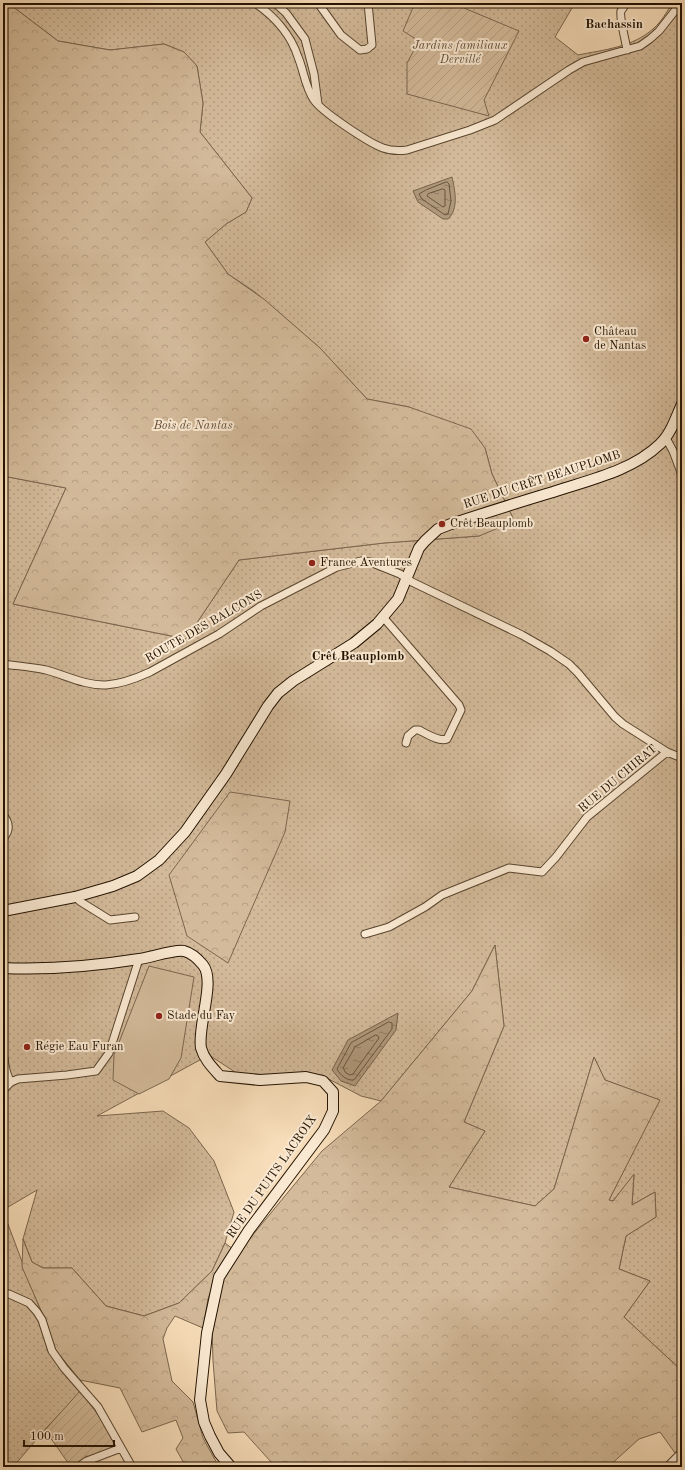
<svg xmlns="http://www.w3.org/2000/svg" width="685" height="1470" viewBox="0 0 685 1470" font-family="'Old Standard TT',serif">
  <defs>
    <pattern id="grass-dots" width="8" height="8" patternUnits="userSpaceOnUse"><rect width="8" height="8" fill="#d3ba9a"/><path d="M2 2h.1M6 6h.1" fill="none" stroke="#b59f83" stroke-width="1.8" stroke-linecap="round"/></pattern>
    <pattern id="forest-crowns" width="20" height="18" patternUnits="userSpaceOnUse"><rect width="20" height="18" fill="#d3ba9a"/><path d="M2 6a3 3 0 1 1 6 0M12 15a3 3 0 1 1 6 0" fill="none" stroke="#b59f83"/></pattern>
    <pattern id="garden-furrows" width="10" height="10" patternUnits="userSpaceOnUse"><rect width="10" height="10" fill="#d3ba9a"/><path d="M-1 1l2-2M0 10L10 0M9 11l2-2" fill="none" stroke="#b59f83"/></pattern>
    <pattern id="water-ripples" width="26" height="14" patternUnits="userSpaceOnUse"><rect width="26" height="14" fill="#af987a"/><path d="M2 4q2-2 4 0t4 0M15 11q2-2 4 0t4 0" fill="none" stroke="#8e7b62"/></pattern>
  </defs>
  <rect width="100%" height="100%" fill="#f7ddb9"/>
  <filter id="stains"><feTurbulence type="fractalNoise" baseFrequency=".005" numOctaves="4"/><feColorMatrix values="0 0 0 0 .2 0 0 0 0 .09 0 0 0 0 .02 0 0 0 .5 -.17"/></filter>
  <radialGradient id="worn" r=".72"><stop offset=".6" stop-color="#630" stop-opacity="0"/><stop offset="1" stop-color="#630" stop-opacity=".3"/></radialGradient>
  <path fill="url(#grass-dots)" stroke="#7b664d" d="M8,3H575L555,37L578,55C603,50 634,47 654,28C661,22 667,12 672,3H682V1371L624,1317L650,1281L619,1269L626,1236L656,1217L655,1192L632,1205L634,1175L613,1201L609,1200L659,1100L605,1080L594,1057L554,1189L535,1206L449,1187L485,1131L464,1122L504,1026L495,945L472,991L381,1101L361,1096L323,1076H241L209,1055L97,1116L163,1111L189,1128L214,1161L234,1212L225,1243L212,1271L179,1303L144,1316L106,1306L72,1268H43L32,1262L23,1239L37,1190L3,1210V476L66,488L13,604L186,639L239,560L384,543L479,536L513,518L492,474L485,448L409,407L367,399L320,348L255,292L228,274L205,242L226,224L246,212L252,198L200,132L203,103L197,66L184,52L164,44L110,50L58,41Z
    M3,1211L55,1349L80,1380L85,1388L48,1426L13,1467H3Z"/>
  <path fill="url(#forest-crowns)" stroke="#7b664d" d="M3,3H8L58,41L110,50L164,44L184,52L197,66L203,103L200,132L252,198L246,212L226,224L205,242L228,274L265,300L320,348L367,399L409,407L471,429L485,448L492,474L513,518L496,529L479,536L384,543L239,560L186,639L13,604L66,488L3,476Z
    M230,792L290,801L285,832L228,963L187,936L169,875Z
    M495,945L504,1026L464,1122L485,1131L449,1187L535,1206L554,1189L594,1057L605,1080L660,1100L609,1200L613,1201L634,1174L632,1205L655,1192L656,1217L626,1236L619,1269L650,1281L624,1317L682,1371V1446L675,1453L660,1432L639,1439L608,1467H294L272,1463L244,1432L228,1433L217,1411L213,1361L212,1327L221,1278L242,1248L322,1151L381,1101L472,991Z
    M23,1239L32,1262L43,1268H72L106,1306L144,1316L179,1303L212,1271L225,1243L233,1249L216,1276L208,1299L203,1328L175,1316L167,1328L163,1339L172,1381L193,1402L203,1438L219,1467H186L176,1449L183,1438L176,1420L142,1432L120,1388L80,1380L55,1349L43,1315L22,1267Z"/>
  <path fill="url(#garden-furrows)" stroke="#7b664d" d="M415,3H452L519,31L484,100L489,116L407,94V63L419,41L403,31Z
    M80,1391L102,1420L116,1447L92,1457L86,1456L84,1459L85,1460L71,1467L45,1430Z"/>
  <path fill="#d3ba9a" stroke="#7b664d" d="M149,966L194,977L181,1058L169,1079L139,1094L113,1080L114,1055Z"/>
  <path fill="url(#water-ripples)" stroke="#776249" d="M452,177C455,190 459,209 448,219H443L418,202L413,191Z
    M398,1013L396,1030L355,1086L341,1081L332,1070L348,1040Z"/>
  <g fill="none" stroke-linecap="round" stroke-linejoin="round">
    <path stroke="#69553d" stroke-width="1" d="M447,182L449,184L451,201L448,214L445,215L422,199L419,194L426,190Z
      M443,189L445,190V206L443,207L427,196L428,194Z
      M389,1022L392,1023V1029L354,1080C347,1081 340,1075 337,1069L351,1043Z
      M376,1035L378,1036L379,1038L353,1074L350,1075L346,1073L343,1068L355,1047Z"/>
    <defs>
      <path id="street" d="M255,3C274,16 291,35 298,57C304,71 305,87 314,100C322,112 369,143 383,148C391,151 399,151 407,150L470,130L495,120L569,70L583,62L640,46L650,39L659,31L681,3
        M275,3L286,13L305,39L314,74L318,104
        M318,3L341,35L360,50L367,49L372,45L368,3
        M626,3C625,6 622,9 621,11C619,17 626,42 627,50
        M666,438L673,451L682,475
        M383,617L459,705L461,710L447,739C439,742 427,734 419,730H415L408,736L406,743
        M3,664C18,666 32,667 46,670C65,675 86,686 106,685C121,684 137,678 150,672L219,634L261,606L337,567L361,561L370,562L400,574L412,582L522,635L550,651L569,664L578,673L615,717L623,724L667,752L677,756L682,755
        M3,815C10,823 10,831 3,838
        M75,897L81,902L110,920L135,917
        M365,934L389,927L425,907L442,895L509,868L542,872L556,857L587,817L667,752
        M3,1053C5,1063 5,1074 11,1082L3,1090
        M11,1082L18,1079L67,1075L96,1071L109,1053L139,959
        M3,1294H9L29,1303L37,1312L42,1320L52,1351L64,1368L98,1407L132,1467
        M78,1467L87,1461L121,1448
        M667,1467L682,1452"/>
      <path id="secondary" d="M3,911L75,897L113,886L137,876L159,860L185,832L226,774L268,706L278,693L293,681L354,643L377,624L398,599L419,548L425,541L438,529L451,524C485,513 519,502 553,492C589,480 632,471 660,444C671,434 676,417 682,404
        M3,968C48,970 95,966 139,959C149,958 175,949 184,951C192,953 198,959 203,965C216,981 197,1027 201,1048C204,1059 212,1067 220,1076L260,1080L306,1077L323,1081L333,1092V1111L324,1130L249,1230L219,1277L207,1333L200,1400L204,1422L210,1436L219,1453L231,1467"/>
    </defs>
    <use href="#street" stroke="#58452e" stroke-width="9"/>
    <use href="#secondary" stroke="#231200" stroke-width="12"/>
    <use href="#street" stroke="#fae9d2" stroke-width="7"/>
    <use href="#secondary" stroke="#fae9d2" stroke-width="10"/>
  </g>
  <g fill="#8f2418" stroke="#fae9d2" stroke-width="1.5">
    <circle cx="586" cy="339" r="4"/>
    <circle cx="442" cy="524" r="4"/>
    <circle cx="312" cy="563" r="4"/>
    <circle cx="159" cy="1016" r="4"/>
    <circle cx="27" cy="1047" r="4"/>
  </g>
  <g text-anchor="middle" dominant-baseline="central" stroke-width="4" stroke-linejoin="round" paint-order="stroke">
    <g font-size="12" font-style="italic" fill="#614d36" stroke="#fae9d2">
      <text x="460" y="46">Jardins familiaux<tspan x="460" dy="14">Dervillé</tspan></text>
      <text x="193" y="426">Bois de Nantas</text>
    </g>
    <g font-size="12" fill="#231200" stroke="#fae9d2" text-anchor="start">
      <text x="594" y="332">Château<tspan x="594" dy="14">de Nantas</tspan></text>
      <text x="450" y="524">Crêt Beauplomb</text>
      <text x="320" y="563">France Aventures</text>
      <text x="167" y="1016">Stade du Fay</text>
      <text x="35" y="1047">Régie Eau Furan</text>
    </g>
    <g font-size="12" fill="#231200" stroke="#fae9d2">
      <text transform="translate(542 480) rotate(-18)">RUE DU CRÊT BEAUPLOMB</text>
      <text transform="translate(204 627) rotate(-30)">ROUTE DES BALCONS</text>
      <text transform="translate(618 779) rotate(-40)">RUE DU CHIRAT</text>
      <text transform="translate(272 1177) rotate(-55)">RUE DU PUITS LACROIX</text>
    </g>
    <g font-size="13" font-weight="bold" fill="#231200" stroke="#fae9d2">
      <text x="614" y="24">Bachassin</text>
      <text x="358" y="656">Crêt Beauplomb</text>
    </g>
  </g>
  <rect width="685" height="1470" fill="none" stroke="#f7ddb9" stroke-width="16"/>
  <rect x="4" y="4" width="677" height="1462" fill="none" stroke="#231200" stroke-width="2"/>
  <rect x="8" y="8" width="669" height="1454" fill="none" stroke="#231200"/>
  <path d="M24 1440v6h90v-6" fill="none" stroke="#231200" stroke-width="2"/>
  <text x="30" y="1440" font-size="12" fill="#231200" stroke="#fae9d2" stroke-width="3" paint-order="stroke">100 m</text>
  <rect width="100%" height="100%" filter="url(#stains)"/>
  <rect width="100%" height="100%" fill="url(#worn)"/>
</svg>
